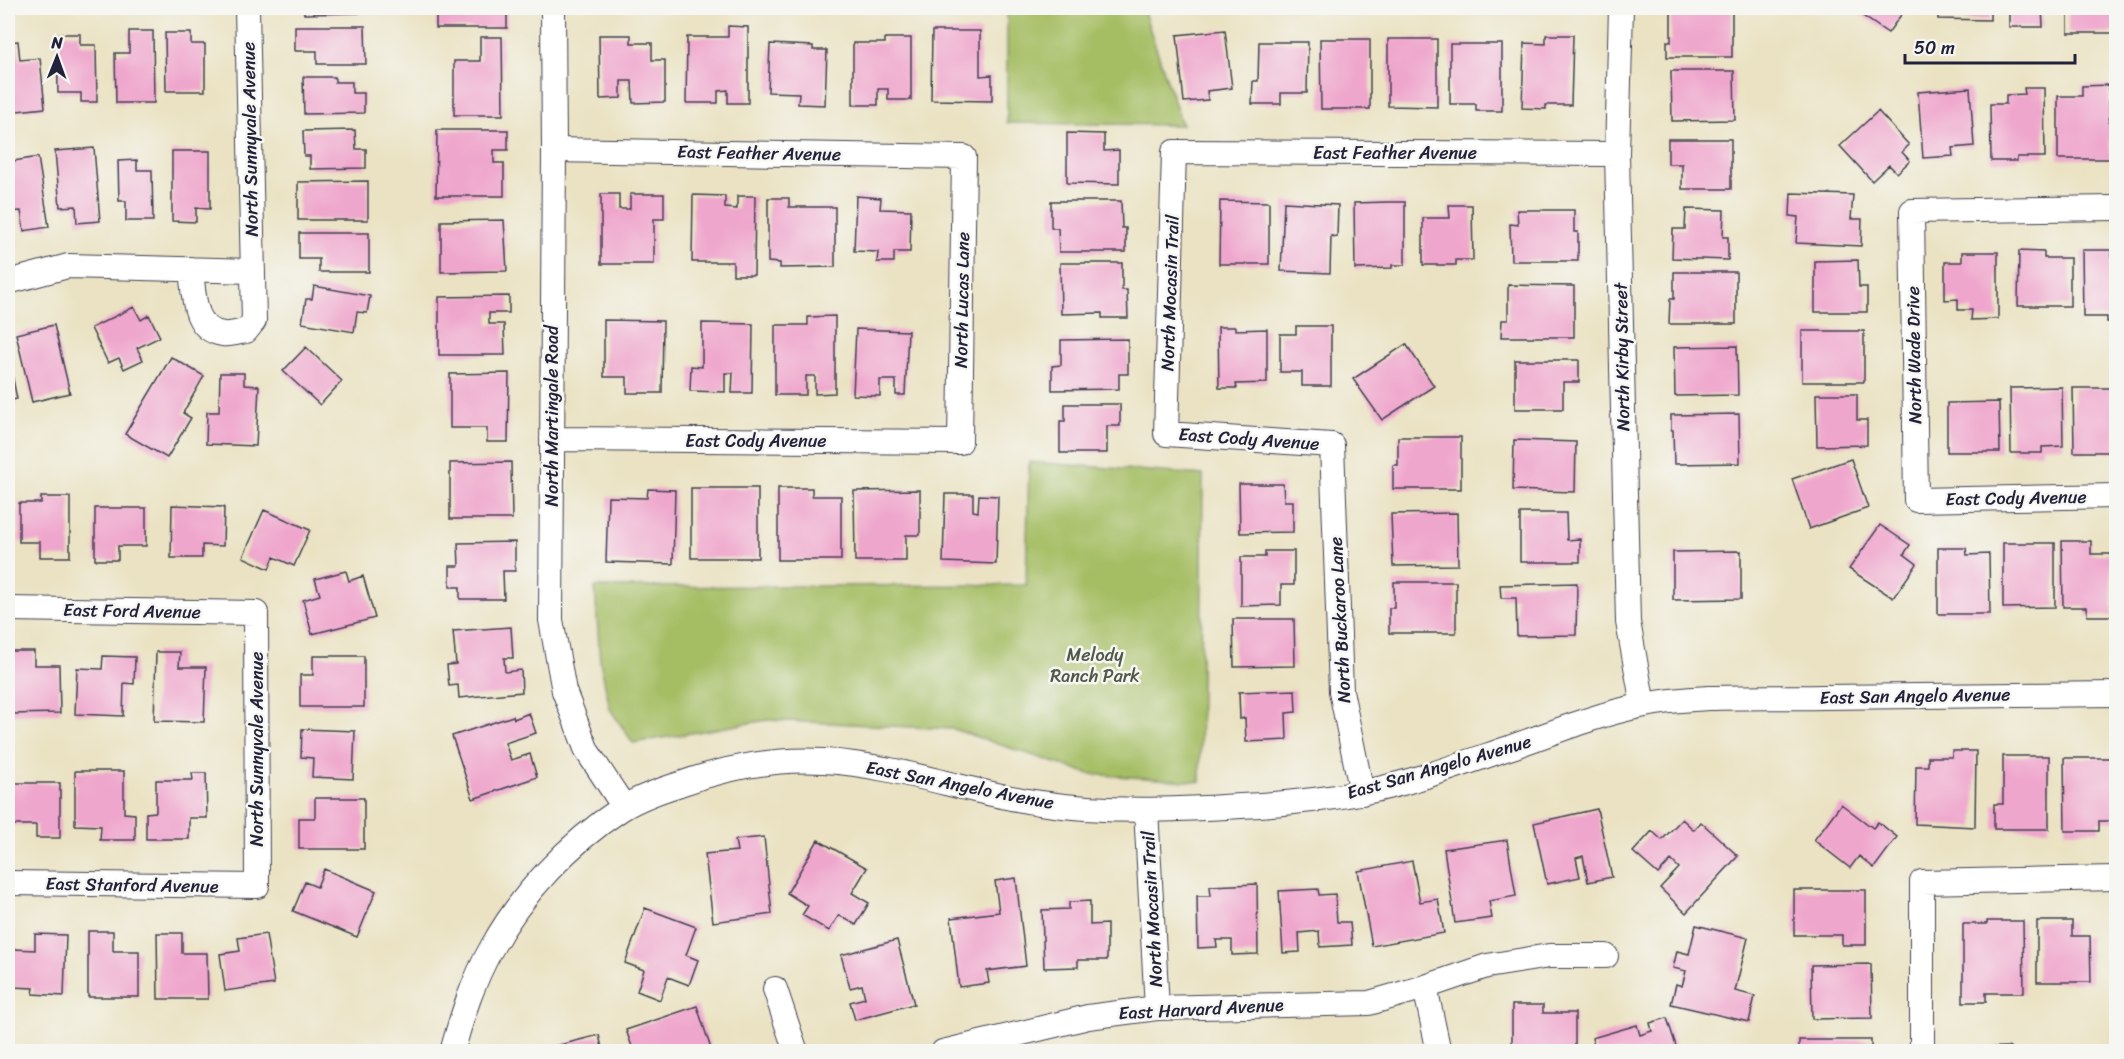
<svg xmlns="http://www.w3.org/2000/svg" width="2124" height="1059" viewBox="0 0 2124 1059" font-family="Sriracha,sans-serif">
  <rect width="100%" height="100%" fill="#f6f6f2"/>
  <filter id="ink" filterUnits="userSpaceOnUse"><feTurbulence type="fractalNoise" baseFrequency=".0167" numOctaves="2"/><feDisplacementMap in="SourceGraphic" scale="12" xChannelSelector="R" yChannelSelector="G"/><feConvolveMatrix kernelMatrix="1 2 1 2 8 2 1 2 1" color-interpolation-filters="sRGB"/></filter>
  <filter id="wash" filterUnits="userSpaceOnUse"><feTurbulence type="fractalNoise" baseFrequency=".008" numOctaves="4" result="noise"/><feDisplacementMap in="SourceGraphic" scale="24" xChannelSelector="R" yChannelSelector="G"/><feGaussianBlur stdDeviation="1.35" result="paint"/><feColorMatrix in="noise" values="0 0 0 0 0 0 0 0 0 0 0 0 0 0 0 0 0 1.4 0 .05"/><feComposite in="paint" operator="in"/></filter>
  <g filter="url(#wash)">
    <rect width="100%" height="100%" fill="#eae2c2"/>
    <path fill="#a5be64" stroke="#647050" stroke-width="1.5" d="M1007,8H1145L1144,12L1182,125L1007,123Z
      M1029,462L1203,475L1200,782L1089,774L953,729L767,720L633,743L610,709L600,661L595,587L1026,585Z"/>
    <g id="blocks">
      <path fill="#efa6cc" d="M304,8H359V13L304,14Z
        M436,8H507V28H436Z
        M1671,8H1732V57H1667V41L1671,42Z
        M1851,8H1906L1888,33Z
        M1938,8H1990V20L1938,19Z
        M2009,8H2042L2043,27H2009Z
        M2068,8H2116V33H2068Z
        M295,26H365L366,64H317V51H295Z
        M728,26L748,27V103H728V90L718,91V103H686L687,37H728Z
        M1225,30L1232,88L1207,91L1208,100L1184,102L1177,35Z
        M129,31H153L154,103H116L115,53H129Z
        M932,31H980V76L992,75V101L931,100Z
        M165,33H191V44H205V91H166Z
        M57,34H80V45H96L97,102H81V93H58Z
        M599,35H631V43H652V60H665V102L633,103L632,81H621V98L600,99Z
        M1546,35H1573L1571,105H1546V109L1522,108L1524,43L1546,44Z
        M480,37H502L503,115H454V61H480Z
        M885,38H911V100H888V89H878V105H853V43H885Z
        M1320,39H1370V109H1321Z
        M1388,39H1437V107L1388,106Z
        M18,41L20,60L40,58L45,108L8,112V42Z
        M1259,42H1308L1307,93H1281V104H1252L1253,81H1258Z
        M770,44L813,46V50H827L825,105L798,104L799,93L768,92Z
        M1450,44H1502V111H1476V104H1450Z
        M1671,71H1734L1735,120L1672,121Z
        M303,77H335V82H352V93H364V113L304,114Z
        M2109,85L2110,159H2058V96H2082V86Z
        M1970,88L1974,146L1952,148L1953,156L1923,158L1918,92Z
        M2024,88H2044L2045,157H2017V161H1991L1990,104H2006V95L2025,94Z
        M1878,111L1909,145L1902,152L1910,161L1897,173L1889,165L1872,181L1840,146Z
        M355,130L356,149H366V168L310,169V156H304L303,131Z
        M437,130H508V150H494V163H504V196H436Z
        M1067,133L1104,134V151L1119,150V184L1067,183Z
        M1668,139H1731V189H1682V164H1668Z
        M94,148L100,221L77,223L76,206L60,207L55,151Z
        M172,151H210V209L196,208V222L172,221Z
        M38,157L49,227L24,231L21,211L8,212V162Z
        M137,160V170H152L153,221H126V201H119L118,161Z
        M368,181V220H298V182Z
        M1791,193L1853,195L1851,219H1862L1861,246L1796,243L1798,217L1790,216Z
        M601,194H619V209H630V194H664V219H654V264H601Z
        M693,195L725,196V208L737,209V196H755L754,275H733V262H692Z
        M856,196L881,198L880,209L911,210L910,252H894V262H877L878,252L854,251Z
        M768,198H789V207H835V267L780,268V263L768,262Z
        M1051,201H1121L1122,228H1126V252H1059L1058,228H1051Z
        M1220,201L1269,202V264H1219Z
        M1284,202L1338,205L1337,237L1331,236L1330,273L1281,271Z
        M1388,202H1405V265H1392V268L1355,269L1354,203Z
        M1449,205H1472L1473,260H1456V265H1423V218H1450Z
        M1686,209L1724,210L1723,237H1728V260L1672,258L1673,229H1685Z
        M1517,210H1574V232H1578V261H1511L1510,224L1518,225Z
        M504,220L507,271L441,272V221Z
        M299,233H369V272H319V259H299Z
        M2082,250H2111V256H2116V322H2107V317H2083Z
        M2019,251L2044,252V258H2070V306H2018Z
        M1962,252H1998V319L1971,320L1972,310H1958V299L1945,300V262H1962Z
        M1858,260L1859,287H1867V312H1815V261Z
        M1060,263H1122V290H1127L1128,318H1102V313L1061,314Z
        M1674,272H1736V324H1669L1670,299H1674Z
        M1508,285L1574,286V337H1501L1502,320H1508Z
        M314,286L370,296L367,313L357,312L354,332L302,323L306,299H312Z
        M509,296V313H489V324H504L505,355H439V297Z
        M134,307L141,320L149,315L160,337L137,348L143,360L124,369L119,358L108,363L91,328Z
        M835,316V393L815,394V376H806V395H775V325H808V317Z
        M604,320L663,321L662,393H627V377H604Z
        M702,323L753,324L752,393H732L733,373H725V392L690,391L691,366L702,367Z
        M54,325L70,393L32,402L16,334Z
        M1296,326H1331V386H1302V372H1280V334H1296Z
        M1218,327H1235V330L1267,329V383L1236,384L1237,388H1219Z
        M856,329L908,331L905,395H896V380H880V396L853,395Z
        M1802,331H1864V382H1802Z
        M1128,339V374H1119V389L1052,390V366L1061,365V340Z
        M1406,344L1434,386L1382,420L1353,379Z
        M1737,346L1738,395L1675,396L1674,347Z
        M306,347L342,381L320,405L283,371Z
        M8,354L17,399L8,401Z
        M171,357L204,376L183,413L191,418L167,458L125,434Z
        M1515,360H1579V382H1563V409H1515Z
        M220,373H244V385L259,386L256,446L206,444L207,412H219Z
        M509,373L508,442H487V428H450V374Z
        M2062,387L2063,446L2042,447V453H2011L2010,388Z
        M2073,388H2116V452H2074Z
        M1816,394H1857V420H1867V445L1817,446Z
        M1999,402L2000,452H1947V403Z
        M1065,404H1120V426H1107V453H1060V421H1065Z
        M1739,414L1740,463L1674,464L1673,430H1671V415Z
        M1398,437H1461V489H1393V465H1398Z
        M1514,440L1576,442L1575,492L1513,490Z
        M1851,459L1868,508L1809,529L1792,479Z
        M511,462L512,519H450V463Z
        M1239,484H1283L1284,501H1293V532L1240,533Z
        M691,488H758V558H691Z
        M778,488H812V496H841V560H778Z
        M648,489L675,490L673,564L606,562L608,497L647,498Z
        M920,490V535H906V561H855L854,491Z
        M945,494H973V511L978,512L979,495L998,496L996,564L943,562Z
        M41,497H70V557H40V542H19V503H41Z
        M172,505L224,507L223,546L202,545V558H171Z
        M95,508H146V546H118V560H95Z
        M264,510L310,530L294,566L274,557L269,569L243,557Z
        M1457,513L1458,565L1393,566L1391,514Z
        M1520,513H1566L1567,540L1580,539V562H1520Z
        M1880,525L1910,545L1904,554L1917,564L1893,598L1849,569Z
        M2062,541H2091V554H2111L2112,616H2087L2086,607H2063Z
        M515,542V571H503L504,599H460V587H450V566H459L458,543Z
        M2003,543H2055V607L2003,608Z
        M1938,548H1966L1967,555L1989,554L1990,614H1938Z
        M1265,551H1294V585H1281V605L1241,606V557H1265Z
        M1741,551V599L1673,600V552Z
        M346,571L349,581L363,576L375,618L312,634L303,600L320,595L315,579Z
        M1394,582H1456V633H1389V608H1394Z
        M1577,583L1576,635L1517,636L1516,598H1501L1500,585Z
        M1233,619H1294L1295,666L1234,667Z
        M511,627L513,658H504L505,672L521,670L522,692L459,698L458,685L449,686L447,665L456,664L453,631Z
        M9,651H34V665H59L60,713L9,714Z
        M156,652H180L179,667H206L204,722L154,721Z
        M103,656L135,657L134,684L124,683L123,716L75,714L77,668L102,669Z
        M313,656H364V707H300V675H313Z
        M1295,690L1296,712L1286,713L1287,740L1246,742L1245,718L1240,719L1239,692Z
        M529,713L536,733L505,743L511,760L530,754L537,777L473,799L452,736L513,716L514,719Z
        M302,729L355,731L353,779L312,777L313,758L301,757Z
        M1952,751H1976L1975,827L1915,824L1916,766H1928V757H1952Z
        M2003,756H2049V829H1994V804H2003Z
        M2064,758H2116V821H2099V831H2065Z
        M75,771H124V813L135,814V840H100L101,826L75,825Z
        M192,773H206L207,818H189V839H146V813L156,812V780H193Z
        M10,783H60V838H36V825H10Z
        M315,798H364V849H299V818H315Z
        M1841,804L1873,828L1878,822L1897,837L1874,868L1859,856L1850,868L1814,840Z
        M1597,809L1612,877L1588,882L1583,856L1576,858L1580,877L1547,884L1534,823Z
        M1682,819L1694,830L1701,822L1738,856L1686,913L1660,888L1679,868L1671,860L1658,874L1633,852L1652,831L1662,840Z
        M764,837L772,914L713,922L705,854L737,851L735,840Z
        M818,840L867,868L852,893L869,903L856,925L839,915L829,931L802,915L808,906L787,893Z
        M1507,840L1516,896L1489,901L1492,918L1455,923L1444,849Z
        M1412,861L1420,902L1438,899L1444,933L1372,946L1358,871Z
        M324,869L376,891L357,937L293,911L305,882L317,887Z
        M1016,878L1026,966L987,971L989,983L959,987L951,918L999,912L995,881Z
        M1257,884L1258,954L1232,955V940H1216L1217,947L1198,948L1197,896H1211L1210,886Z
        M1318,889L1319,895L1335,894L1337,922H1350L1352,945L1320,947L1319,931L1299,933L1300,952L1283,953L1279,891Z
        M1794,890H1866V945H1842V935H1794Z
        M1090,901V925L1107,924V960H1078V967L1044,968L1042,910L1069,909V902Z
        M645,908L696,927L686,955L698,960L689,985L668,977L660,1000L637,991L644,970L625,963Z
        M1987,921H2023L2024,993H1986V1002H1963V924H1987Z
        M2037,921H2072V936H2090L2091,982H2037Z
        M1696,925L1748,938L1735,991L1755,996L1749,1022L1671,1004L1676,984L1682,986L1686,971L1673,968L1677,951L1689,954Z
        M88,931H113V951H139V997H88Z
        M157,933H182V953H207L208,999H158Z
        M35,934L66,935L64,996L33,994L34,988L12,987L14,949L35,950Z
        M266,934L274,984L225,991L220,954L240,951L238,938Z
        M897,940L914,1004L855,1020L850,1002L865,998L862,985L850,988L841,955Z
        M1871,964L1872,1018L1812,1019L1811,965Z
        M1512,1005H1543V1013H1575V1052H1512Z
        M697,1006L712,1052H634L626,1030Z
        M1667,1018L1678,1052H1596L1592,1038L1637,1025L1640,1035L1652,1031L1650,1023Z
        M599,1035L603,1052H545L544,1049Z
        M1799,1040H1871V1052H1799Z
        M1309,1047V1052H1275V1048Z
        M2010,1047V1052H1966V1048Z
        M2048,1047H2089V1052H2048Z
        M1245,1048H1263V1052H1245Z
        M1330,1048H1395V1052H1330Z"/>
    </g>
  </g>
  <g filter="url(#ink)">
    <use href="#blocks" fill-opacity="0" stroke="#403f4f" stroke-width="1.5"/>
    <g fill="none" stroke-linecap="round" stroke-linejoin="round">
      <defs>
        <path id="minor" d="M553,8L554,150L551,620L564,691L587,751L624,807
          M1621,8L1617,154L1628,622L1643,705
          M2116,208L1912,211L1916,500L2116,496
          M191,269C194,293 192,330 223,334C230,335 239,332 246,331L254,321L247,8
          M8,282L68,266L253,271
          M552,439L960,442L964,157L554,150
          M8,609L256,613L257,886L8,883
          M1362,793L1341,691L1332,445L1166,434L1174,152L1617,154
          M1146,810L1157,1008
          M1425,987L1439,1052
          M775,989L796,1052
          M452,1052C462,1016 473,981 491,949C521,894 569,843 621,809C638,798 661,790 680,784C725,768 776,758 824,761C897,765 968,793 1040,803C1106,813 1175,810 1241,806C1281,804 1321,800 1360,793C1408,784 1462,764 1509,748C1552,733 1595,715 1640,706C1697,694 1765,698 1823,697C1921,696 2019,695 2116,694
          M943,1052L1088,1017L1157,1008L1369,1003L1425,987L1487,966L1549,956H1606
          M1922,1052V882L2116,878"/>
      </defs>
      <use href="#minor" stroke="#403f4f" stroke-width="26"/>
      <use href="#minor" stroke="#fff" stroke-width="24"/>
    </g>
  </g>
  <g text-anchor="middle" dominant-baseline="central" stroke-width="5" stroke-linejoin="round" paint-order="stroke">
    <g font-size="18" fill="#22223b" stroke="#f6f6f2">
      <text transform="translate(250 139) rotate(-91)">North Sunnyvale Avenue</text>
      <text transform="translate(759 153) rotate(1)">East Feather Avenue</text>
      <text x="1395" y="153">East Feather Avenue</text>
      <text transform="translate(1170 293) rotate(-88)">North Mocasin Trail</text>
      <text transform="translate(962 300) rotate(-89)">North Lucas Lane</text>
      <text transform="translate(1914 355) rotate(-91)">North Wade Drive</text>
      <text transform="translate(1622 357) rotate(-91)">North Kirby Street</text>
      <text transform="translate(552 416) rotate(-90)">North Martingale Road</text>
      <text transform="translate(1249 439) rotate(4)">East Cody Avenue</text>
      <text x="756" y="441">East Cody Avenue</text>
      <text transform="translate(2016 498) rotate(-1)">East Cody Avenue</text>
      <text transform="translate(132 611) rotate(1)">East Ford Avenue</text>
      <text transform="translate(1340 620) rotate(-93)">North Buckaroo Lane</text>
      <text transform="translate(1915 696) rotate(-1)">East San Angelo Avenue</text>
      <text transform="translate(257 749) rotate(-90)">North Sunnyvale Avenue</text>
      <text transform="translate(1439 767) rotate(-16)">East San Angelo Avenue</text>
      <text transform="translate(960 785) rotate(11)">East San Angelo Avenue</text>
      <text transform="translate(132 885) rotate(1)">East Stanford Avenue</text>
      <text transform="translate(1152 909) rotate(-93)">North Mocasin Trail</text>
      <text transform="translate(1201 1009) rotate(-3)">East Harvard Avenue</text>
    </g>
    <g font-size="18" fill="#505949" stroke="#f6f6f2">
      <text x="1095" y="655">Melody<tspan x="1095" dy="21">Ranch Park</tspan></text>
    </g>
  </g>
  <rect width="2124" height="1059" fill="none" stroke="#f6f6f2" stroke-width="30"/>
  <g transform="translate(57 57) rotate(1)" stroke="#f6f6f2" stroke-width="4.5" paint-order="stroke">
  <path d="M0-4.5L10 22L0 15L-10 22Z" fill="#22223b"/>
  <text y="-9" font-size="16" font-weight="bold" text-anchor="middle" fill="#22223b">N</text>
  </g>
  <path d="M1905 54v9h170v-9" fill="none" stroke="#22223b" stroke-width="3"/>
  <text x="1914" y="54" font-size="18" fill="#22223b" stroke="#f6f6f2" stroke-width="4.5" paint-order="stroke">50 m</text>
</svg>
